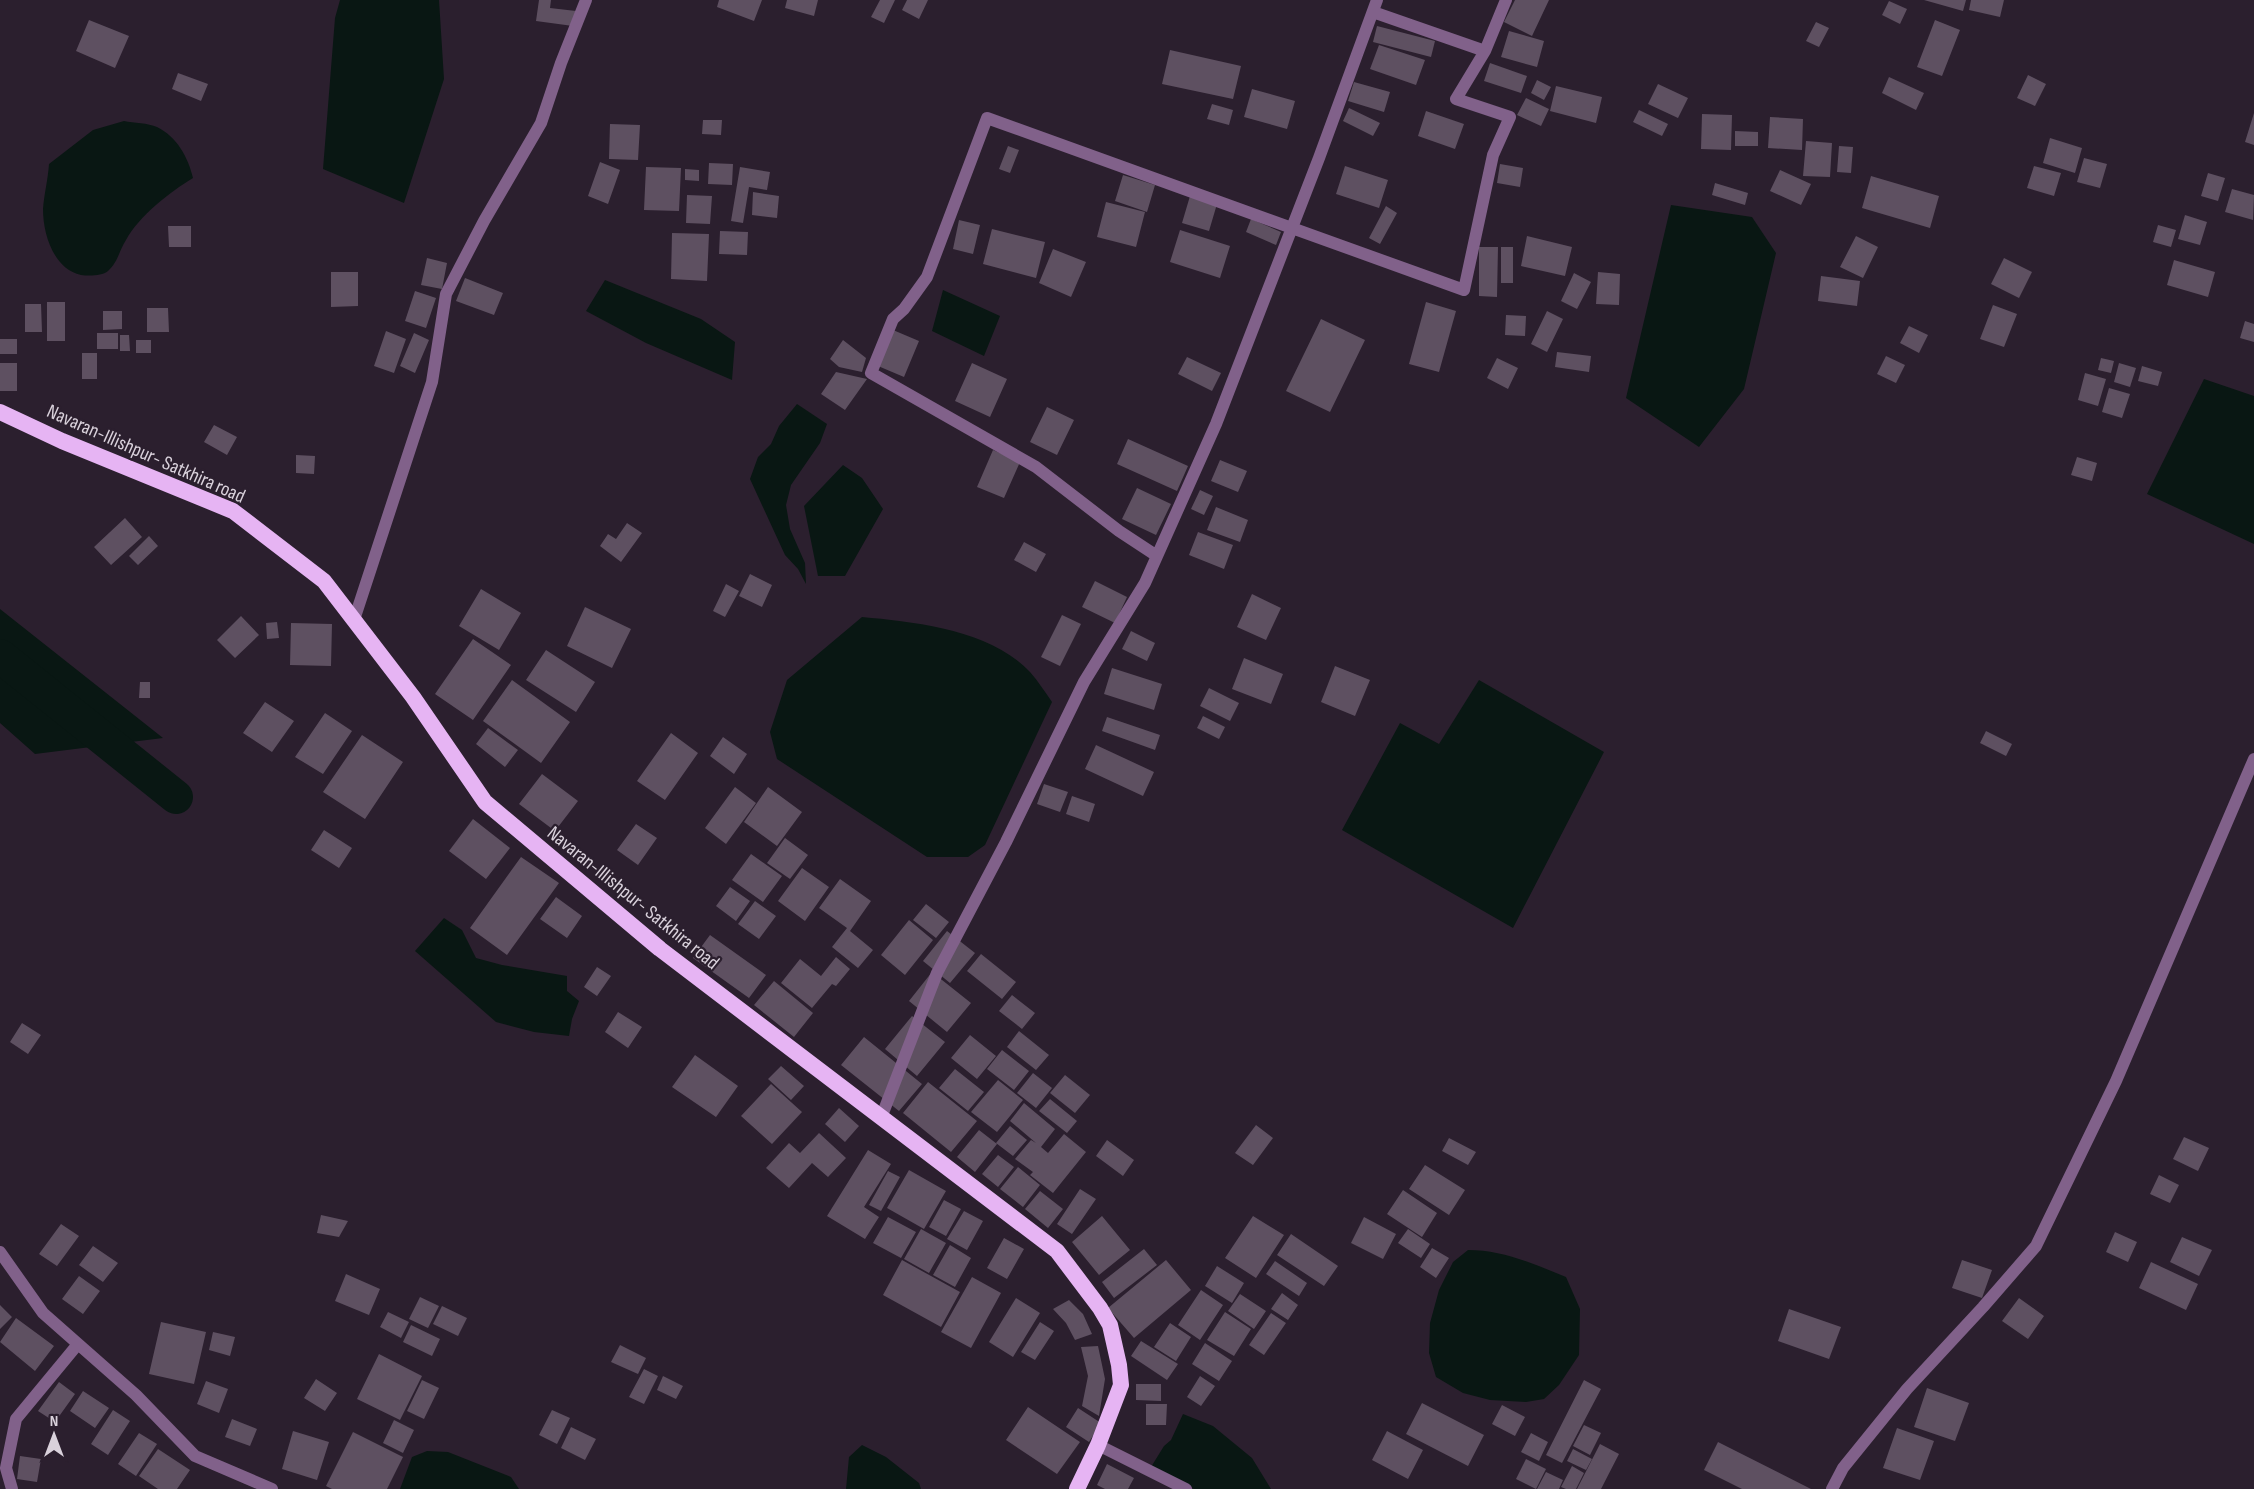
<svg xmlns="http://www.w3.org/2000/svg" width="2254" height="1489" viewBox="0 0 2254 1489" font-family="'Sofia Sans Condensed',sans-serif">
  <rect width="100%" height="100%" fill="#2b1f2e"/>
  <path fill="#091713" d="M340,0H439L444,79L404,203L323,169L335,18Z
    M124,121C134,123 148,123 157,127C177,137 188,157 193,178C170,192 139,216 126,240C119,251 118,262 108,271C102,276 89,276 81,275C54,269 43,235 43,209C44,195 48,179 49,164L93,130Z
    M1671,205L1752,217L1776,253L1744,389L1699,447L1626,398Z
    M605,280L701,319L735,342L732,380L646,343L586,311Z
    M943,290L1000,316L984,356L932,331Z
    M2204,379L2254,396V544L2147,494Z
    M797,404L827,424L820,443L791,485L786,505L790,529L805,563L806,584L798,569L785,555L750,479L758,457L771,444L779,426Z
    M843,465L862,478L883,509L845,576H818L804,506Z
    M0,609L163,738L35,754L0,723Z
    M862,617C916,622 991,630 1030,672C1038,681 1045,692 1052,702L985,845L968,857H927L777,759L770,732L787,680Z
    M1479,680L1604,752L1513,928L1342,830L1400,723L1439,744Z
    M444,918L462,930L476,958L502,965L567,976V991L579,1001L572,1019L569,1036L534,1032L496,1022L415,951Z
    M1468,1250C1503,1250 1534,1264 1566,1277L1580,1309L1579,1355L1559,1385L1544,1399L1526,1402L1490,1400L1463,1393L1436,1377L1429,1353L1430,1323L1439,1290L1453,1262Z
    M1183,1414L1213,1426L1252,1458L1271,1489H1194L1151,1467L1164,1446L1171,1440Z
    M862,1445L886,1457L919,1483L921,1489H846L849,1457Z
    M427,1451L448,1452L511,1477L519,1489H400L412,1457Z"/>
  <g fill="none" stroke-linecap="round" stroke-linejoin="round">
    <path stroke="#091713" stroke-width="34" d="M0,656L176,797"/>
  </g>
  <path fill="#5e5061" d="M539,0H551L550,8L576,11L573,26L536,21Z
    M719,0H762L754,21L717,7Z
    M787,0H818L814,16L785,8Z
    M880,0H895L884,23L871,17Z
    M907,0H928L919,19L902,10Z
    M1515,0H1549L1532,36L1504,22Z
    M1924,0H1966L1963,11Z
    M1971,0H2004L2000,17L1969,10Z
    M1889,1L1907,9L1900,24L1882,15Z
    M89,20L129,36L115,68L76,51Z
    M1935,20L1960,30L1942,76L1917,67Z
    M1816,22L1829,28L1819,47L1806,41Z
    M1377,26L1435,41L1431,57L1373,42Z
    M1509,31L1544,41L1537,67L1501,57Z
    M1379,45L1425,60L1416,85L1370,69Z
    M1170,50L1241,66L1233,99L1162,84Z
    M1490,63L1527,76L1521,93L1484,81Z
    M178,73L208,84L201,101L172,89Z
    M2028,75L2046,84L2035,106L2017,98Z
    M1889,77L1924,93L1916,110L1882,93Z
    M1537,80L1551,87L1544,100L1531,93Z
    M1354,82L1390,92L1384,112L1348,101Z
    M1658,84L1688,98L1678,118L1648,104Z
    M1556,86L1602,97L1596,123L1550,111Z
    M1252,89L1295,101L1287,129L1244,117Z
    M1526,98L1549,109L1541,126L1517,115Z
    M1212,104L1233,110L1229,125L1207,119Z
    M1349,108L1380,123L1373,136L1343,121Z
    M1639,110L1668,124L1662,136L1633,122Z
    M1426,111L1464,124L1455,149L1418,136Z
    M2254,113V145L2245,142Z
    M1702,114L1732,115L1731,150L1701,149Z
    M1770,117L1803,119L1802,150L1768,148Z
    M703,120H722L721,135L702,134Z
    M610,124L640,125L638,160L609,159Z
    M1735,131L1758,132V146H1735Z
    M2050,138L2082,148L2075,173L2043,163Z
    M1806,141L1832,143L1830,177L1803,176Z
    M1008,146L1019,150L1010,173L999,169Z
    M1839,146L1853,147L1851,173L1837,172Z
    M2084,158L2107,164L2100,188L2077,182Z
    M600,162L620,170L608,204L588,196Z
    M709,163L733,164L732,185L708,184Z
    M1500,164L1523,168L1520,187L1497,183Z
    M1345,166L1388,180L1379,208L1336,194Z
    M2034,166L2061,173L2054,196L2027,188Z
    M646,167L681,168L679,211L644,210Z
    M740,167L770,172L767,190L749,187L743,223L731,221Z
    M685,169L699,170V181L685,180Z
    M1780,170L1811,184L1801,205L1770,191Z
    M2208,173L2225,178L2218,201L2201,196Z
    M1123,175L1155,185L1147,212L1115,201Z
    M1871,176L1939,196L1930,228L1862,208Z
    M1715,183L1748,193L1745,205L1712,195Z
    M2232,189L2254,195L2253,220L2225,212Z
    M753,192L779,196L777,218L752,215Z
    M687,195L712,196L710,224L686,223Z
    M1190,196L1217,204L1209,231L1182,223Z
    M1106,202L1145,212L1136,247L1097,237Z
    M1386,206L1397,213L1380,244L1369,238Z
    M2185,215L2207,222L2200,245L2178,239Z
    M1251,219L1281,232L1276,245L1246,232Z
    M959,220L980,225L973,254L953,249Z
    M2158,225L2176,230L2171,247L2153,242Z
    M168,226H191V247H169Z
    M992,229L1045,242L1036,278L983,264Z
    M1180,230L1230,246L1220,278L1170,262Z
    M720,231L748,232L747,255L719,254Z
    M672,233L709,234L707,281L671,279Z
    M1527,236L1572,247L1565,276L1521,266Z
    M1856,236L1878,247L1863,278L1840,267Z
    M1479,247H1498L1497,297L1479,296Z
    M1501,247H1513V283H1501Z
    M1053,249L1086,262L1071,297L1039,283Z
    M427,258L447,263L442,289L421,285Z
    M2004,258L2032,272L2019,298L1991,284Z
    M2174,260L2215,272L2208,297L2167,285Z
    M331,272H358V306L331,307Z
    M1598,272L1620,274L1619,305L1596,304Z
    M1574,273L1591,282L1577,309L1561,301Z
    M1821,276L1860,281L1857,306L1818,301Z
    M465,278L503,293L494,315L456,301Z
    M415,291L436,298L426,328L405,321Z
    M47,302H65V341H47Z
    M1426,302L1456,311L1439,372L1409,364Z
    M25,304H41L42,332H25Z
    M1993,305L2017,314L2004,347L1980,339Z
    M147,308H168L169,332H147Z
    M103,311H122V329L103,330Z
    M1547,311L1563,319L1547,352L1531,344Z
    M1506,315L1526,316L1525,336L1505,335Z
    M1321,319L1365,340L1330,412L1286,391Z
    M2245,321L2254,324V342L2240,338Z
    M1909,326L1928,335L1919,353L1900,343Z
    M893,330L919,341L904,377L878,366Z
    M386,331L406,339L394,373L374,366Z
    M97,333H118V349H97Z
    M414,333L429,340L415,373L400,366Z
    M120,335H129L130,351H120Z
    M0,339H17V354H0Z
    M136,340H151V353H136Z
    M843,340L866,358L862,372L839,367L830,359Z
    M1557,352L1591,356L1589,372L1555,367Z
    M82,353H97V379H82Z
    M1886,356L1905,365L1896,383L1877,374Z
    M1187,357L1221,373L1212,391L1178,374Z
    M1497,358L1518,368L1508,389L1487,378Z
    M2101,358L2114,361L2111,373L2098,370Z
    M0,363H17V391H0Z
    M972,363L1007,379L990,417L955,401Z
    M2119,363L2136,368L2130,387L2114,382Z
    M2142,366L2162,372L2158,386L2138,381Z
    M836,372L867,379L845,410L821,394Z
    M2085,373L2106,379L2098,406L2078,400Z
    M2109,388L2130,394L2122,418L2102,412Z
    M1047,407L1074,420L1057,455L1030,442Z
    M214,425L237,437L227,455L204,442Z
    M1128,439L1188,466L1177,491L1117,464Z
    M993,450L1020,462L1004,498L977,487Z
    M296,455L315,456L314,474L296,473Z
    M2077,457L2097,463L2092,481L2071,475Z
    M1220,460L1247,471L1238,492L1211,481Z
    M1137,488L1171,504L1156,535L1122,519Z
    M1200,490L1213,496L1204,515L1191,509Z
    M1216,507L1248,520L1240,542L1207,530Z
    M125,518L142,537L111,565L94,547Z
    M627,523L642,533L621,562L600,546L608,534L616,539Z
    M1198,532L1233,545L1224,569L1189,555Z
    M149,536L158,546L138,565L129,556Z
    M1024,542L1046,554L1036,572L1014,560Z
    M750,574L772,585L762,607L739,596Z
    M1095,581L1127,597L1115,623L1082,607Z
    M726,584L739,591L725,617L713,611Z
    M481,589L521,613L499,650L459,626Z
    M1252,594L1281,608L1266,640L1237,627Z
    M585,607L631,629L612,668L567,646Z
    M1062,615L1081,624L1060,666L1041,657Z
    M241,616L259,635L235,658L217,640Z
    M277,622L279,638L267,639L266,623Z
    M291,623L332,624L331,666L290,665Z
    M1131,631L1155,643L1147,661L1122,649Z
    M473,639L511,665L473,720L435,694Z
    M546,650L595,682L576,712L526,680Z
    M1244,658L1283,674L1271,704L1232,689Z
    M1335,666L1370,680L1355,716L1321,702Z
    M1112,668L1162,684L1154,710L1104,694Z
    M512,680L570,722L541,763L483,721Z
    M140,682H150V698H139Z
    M1209,688L1239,703L1230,721L1200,706Z
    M265,702L294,721L272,752L243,733Z
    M325,713L352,731L323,774L295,757Z
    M1203,716L1225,727L1219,739L1197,728Z
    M1107,717L1160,735L1155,750L1102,731Z
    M488,728L518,750L505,767L476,744Z
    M1986,731L2012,744L2006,756L1980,743Z
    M671,733L698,753L665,800L637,781Z
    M362,735L403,762L365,819L323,792Z
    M723,737L747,754L734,774L710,756Z
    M1096,745L1154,772L1143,796L1085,769Z
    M542,774L578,801L555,831L519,804Z
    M1044,784L1068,792L1060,812L1037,804Z
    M735,787L756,803L726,844L705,828Z
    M768,787L802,812L777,846L744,822Z
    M1072,796L1095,804L1089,822L1066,814Z
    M473,819L510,848L486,879L449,851Z
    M636,824L657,838L638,865L617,850Z
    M324,830L352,848L339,868L311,850Z
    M785,838L808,855L790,879L767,863Z
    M751,854L782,876L763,902L732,880Z
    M521,857L559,883L507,955L470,928Z
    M802,868L829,887L805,921L778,901Z
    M840,879L871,901L850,931L873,950L858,968L832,947L847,928L819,908Z
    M730,887L750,901L736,921L716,906Z
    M556,897L582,916L567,938L540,919Z
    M755,901L776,916L759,939L738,924Z
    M926,904L949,922L936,938L913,920Z
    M909,920L933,940L905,975L881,955Z
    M947,931L975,953L950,983L923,961Z
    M710,935L766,975L749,998L693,958Z
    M981,954L1016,982L1002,999L967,971Z
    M836,957L850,969L836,986L832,984L812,1008L781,983L800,959L821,976Z
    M597,967L611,976L597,996L584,987Z
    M932,972L971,1003L947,1032L909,1001Z
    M774,981L813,1013L794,1037L754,1005Z
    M1012,995L1035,1013L1022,1029L999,1011Z
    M618,1012L642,1027L628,1048L605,1032Z
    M912,1016L945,1042L917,1076L885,1049Z
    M22,1023L41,1035L28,1054L10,1042Z
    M1019,1031L1049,1055L1036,1070L1007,1047Z
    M970,1035L996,1056L977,1079L951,1058Z
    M864,1037L922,1084L899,1111L841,1065Z
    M1002,1050L1029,1071L1014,1090L987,1069Z
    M695,1055L738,1086L716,1117L672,1087Z
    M781,1066L804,1086L791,1100L768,1079Z
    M955,1069L984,1092L968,1111L939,1088Z
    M1033,1073L1052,1088L1036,1108L1017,1093Z
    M1065,1075L1090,1095L1075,1113L1050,1093Z
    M998,1080L1023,1100L997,1132L971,1112Z
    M928,1082L977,1121L951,1152L903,1113Z
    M771,1084L802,1112L772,1144L741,1116Z
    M1050,1099L1077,1121L1067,1133L1039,1111Z
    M1024,1103L1055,1129L1041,1147L1048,1153L1064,1134L1086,1152L1053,1193L1030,1175L1033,1172L1015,1159L1031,1140L1036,1143L1010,1121Z
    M839,1108L859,1126L845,1142L825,1124Z
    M1256,1125L1273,1138L1253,1165L1235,1153Z
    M1010,1126L1027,1140L1013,1156L996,1143Z
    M979,1130L997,1144L975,1172L957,1157Z
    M819,1133L846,1158L828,1177L812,1163L789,1188L766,1168L789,1143L800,1153Z
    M2184,1137L2209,1148L2198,1171L2173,1159Z
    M1449,1138L1476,1152L1468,1165L1442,1151Z
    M1107,1140L1134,1160L1123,1176L1096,1156Z
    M868,1150L891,1164L864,1207L879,1217L865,1239L827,1216Z
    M998,1155L1014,1167L998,1187L982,1174Z
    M1425,1165L1465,1190L1449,1215L1409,1189Z
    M1018,1167L1040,1185L1023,1207L1000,1189Z
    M909,1170L946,1191L924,1229L887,1208Z
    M888,1171L900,1177L881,1211L869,1205Z
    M2159,1175L2179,1185L2170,1203L2150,1194Z
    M1080,1189L1096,1199L1072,1234L1057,1224Z
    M1403,1190L1437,1213L1422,1237L1387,1214Z
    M1040,1191L1063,1209L1048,1228L1025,1209Z
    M944,1200L961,1209L946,1236L929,1227Z
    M964,1211L983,1221L967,1250L947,1239Z
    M321,1215L348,1221L339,1237L317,1233Z
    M1102,1216L1130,1250L1099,1275L1072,1242Z
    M1253,1216L1284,1235L1256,1278L1225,1258Z
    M888,1217L916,1232L901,1258L873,1243Z
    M1364,1217L1396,1234L1383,1259L1351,1243Z
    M61,1224L79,1236L57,1266L39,1254Z
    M921,1229L946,1243L929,1273L904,1259Z
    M1408,1229L1430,1244L1421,1258L1398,1243Z
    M2115,1232L2137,1242L2128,1262L2106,1252Z
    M1291,1234L1338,1266L1324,1286L1277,1255Z
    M2182,1237L2212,1250L2199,1276L2170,1262Z
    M1004,1238L1024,1249L1007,1279L987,1268Z
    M950,1245L971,1258L955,1287L933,1275Z
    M93,1246L118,1263L103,1282L79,1265Z
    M1432,1248L1449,1258L1436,1278L1420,1267Z
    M1144,1249L1157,1265L1114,1298L1102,1282Z
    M902,1260L960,1292L941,1327L883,1295Z
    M1166,1260L1191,1290L1134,1338L1108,1308Z
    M1962,1260L1992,1270L1982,1298L1952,1288Z
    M1275,1261L1307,1283L1299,1296L1266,1274Z
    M2151,1262L2198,1284L2186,1310L2139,1288Z
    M1217,1266L1244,1283L1232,1303L1205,1286Z
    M346,1274L380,1289L369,1315L335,1301Z
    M79,1276L100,1291L83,1314L62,1299Z
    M972,1277L1001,1293L971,1348L941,1332Z
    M1201,1290L1223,1305L1200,1340L1178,1325Z
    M1282,1293L1298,1305L1288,1320L1271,1309Z
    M1240,1294L1266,1311L1254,1329L1228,1311Z
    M420,1297L439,1306L428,1328L409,1319Z
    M1016,1298L1040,1313L1013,1357L989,1342Z
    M2019,1298L2044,1316L2028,1339L2002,1321Z
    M1069,1300L1083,1314L1092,1334L1075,1340L1066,1323L1053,1309Z
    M0,1305L12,1317L0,1329Z
    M442,1306L467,1318L458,1336L433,1324Z
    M1789,1309L1841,1327L1829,1359L1778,1341Z
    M388,1312L409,1322L401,1338L380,1327Z
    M1225,1312L1251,1329L1234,1356L1207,1340Z
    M1271,1313L1286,1323L1264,1355L1249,1345Z
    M16,1318L54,1346L35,1371L0,1342Z
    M161,1322L206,1332L194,1384L149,1374Z
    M1040,1322L1054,1331L1035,1360L1021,1352Z
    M1170,1323L1191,1337L1176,1361L1154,1347Z
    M411,1325L440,1339L432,1356L403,1342Z
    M213,1332L235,1337L230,1356L209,1350Z
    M1141,1341L1178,1364L1167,1380L1131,1356Z
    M1205,1343L1232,1361L1219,1381L1192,1364Z
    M620,1345L646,1358L638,1374L611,1362Z
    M1098,1346L1105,1379L1099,1416L1082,1406L1088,1376L1081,1347Z
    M379,1354L422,1376L400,1420L357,1399Z
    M644,1369L658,1376L644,1404L629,1397Z
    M663,1376L683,1386L676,1399L657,1390Z
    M1200,1376L1215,1386L1201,1406L1187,1397Z
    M316,1379L337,1393L325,1411L304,1398Z
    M422,1380L439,1388L424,1419L407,1411Z
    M1584,1380L1601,1389L1562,1463L1546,1455Z
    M206,1381L228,1389L219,1413L197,1404Z
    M59,1382L75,1394L55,1422L38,1411Z
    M1136,1384H1161V1401L1136,1400Z
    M1927,1388L1969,1403L1955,1441L1914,1427Z
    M83,1391L109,1408L95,1428L70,1411Z
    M1422,1403L1484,1435L1468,1466L1406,1434Z
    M1146,1404H1167L1166,1425H1146Z
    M1502,1405L1525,1417L1515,1436L1492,1424Z
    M1028,1407L1080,1442L1057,1474L1006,1440Z
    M1078,1408L1101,1423L1089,1442L1066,1427Z
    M113,1410L130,1421L108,1455L91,1444Z
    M552,1410L570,1418L557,1444L539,1435Z
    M232,1419L257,1429L250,1446L225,1437Z
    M394,1420L414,1430L403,1453L383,1443Z
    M1584,1425L1601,1433L1590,1455L1573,1446Z
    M571,1427L596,1439L585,1460L561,1448Z
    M1897,1428L1934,1441L1920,1480L1883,1468Z
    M293,1431L329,1442L317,1480L282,1469Z
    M1387,1431L1423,1450L1408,1479L1372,1460Z
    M353,1432L403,1457L387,1489H332L326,1486Z
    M139,1433L157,1444L136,1476L118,1464Z
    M1531,1433L1548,1442L1539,1461L1521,1452Z
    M1718,1442L1811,1489H1742L1704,1470Z
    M1600,1444L1619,1454L1601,1489H1577Z
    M158,1449L190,1470L177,1489H158L139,1476Z
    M1573,1449L1592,1459L1586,1470L1567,1461Z
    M20,1456L41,1459L37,1482L17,1479Z
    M1526,1459L1546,1469L1536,1489L1516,1479Z
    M1107,1464L1134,1478L1128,1489H1105L1097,1485Z
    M1572,1466L1584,1473L1576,1489H1566L1561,1487Z
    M1546,1472L1563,1480L1559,1489H1537Z"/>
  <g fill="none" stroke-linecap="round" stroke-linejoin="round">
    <path stroke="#81618a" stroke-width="12" d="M1373,12L1485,51L1506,0
      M1157,556L1119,531L1036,467L871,373L893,319L904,309L927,277L987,118L1464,290L1493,155L1510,117L1456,99L1485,51
      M354,620L432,382L446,294L484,221L541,123L561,63L586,0
      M881,1118L937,973L1006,842L1084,682L1145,583L1216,424L1319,158L1377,0
      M0,1252L43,1313L136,1395L195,1456L272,1489
      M1098,1445L1186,1489
      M12,1489L6,1468L16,1419L78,1344
      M1832,1489L1843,1468L1907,1389L1983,1307L2036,1246L2116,1081L2254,759"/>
    <path stroke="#e6b4f3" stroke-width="16" d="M0,412L62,441L233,511L324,581L413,697L485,802L660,949L1057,1251L1100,1308L1110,1325L1119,1365L1121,1385L1098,1445L1077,1489"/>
  </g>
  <g text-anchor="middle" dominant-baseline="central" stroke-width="4.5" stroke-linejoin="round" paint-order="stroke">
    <g font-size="20" fill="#d9d1db" stroke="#2b1f2e">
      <text transform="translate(146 454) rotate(24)">Navaran-Illishpur- Satkhira road</text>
      <text transform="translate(633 898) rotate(39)">Navaran-Illishpur- Satkhira road</text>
    </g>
  </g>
  <g transform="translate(54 1435)" stroke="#2b1f2e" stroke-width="4.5" paint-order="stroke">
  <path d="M0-4.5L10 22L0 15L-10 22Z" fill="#d9d1db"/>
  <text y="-9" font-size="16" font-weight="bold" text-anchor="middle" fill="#d9d1db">N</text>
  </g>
</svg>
